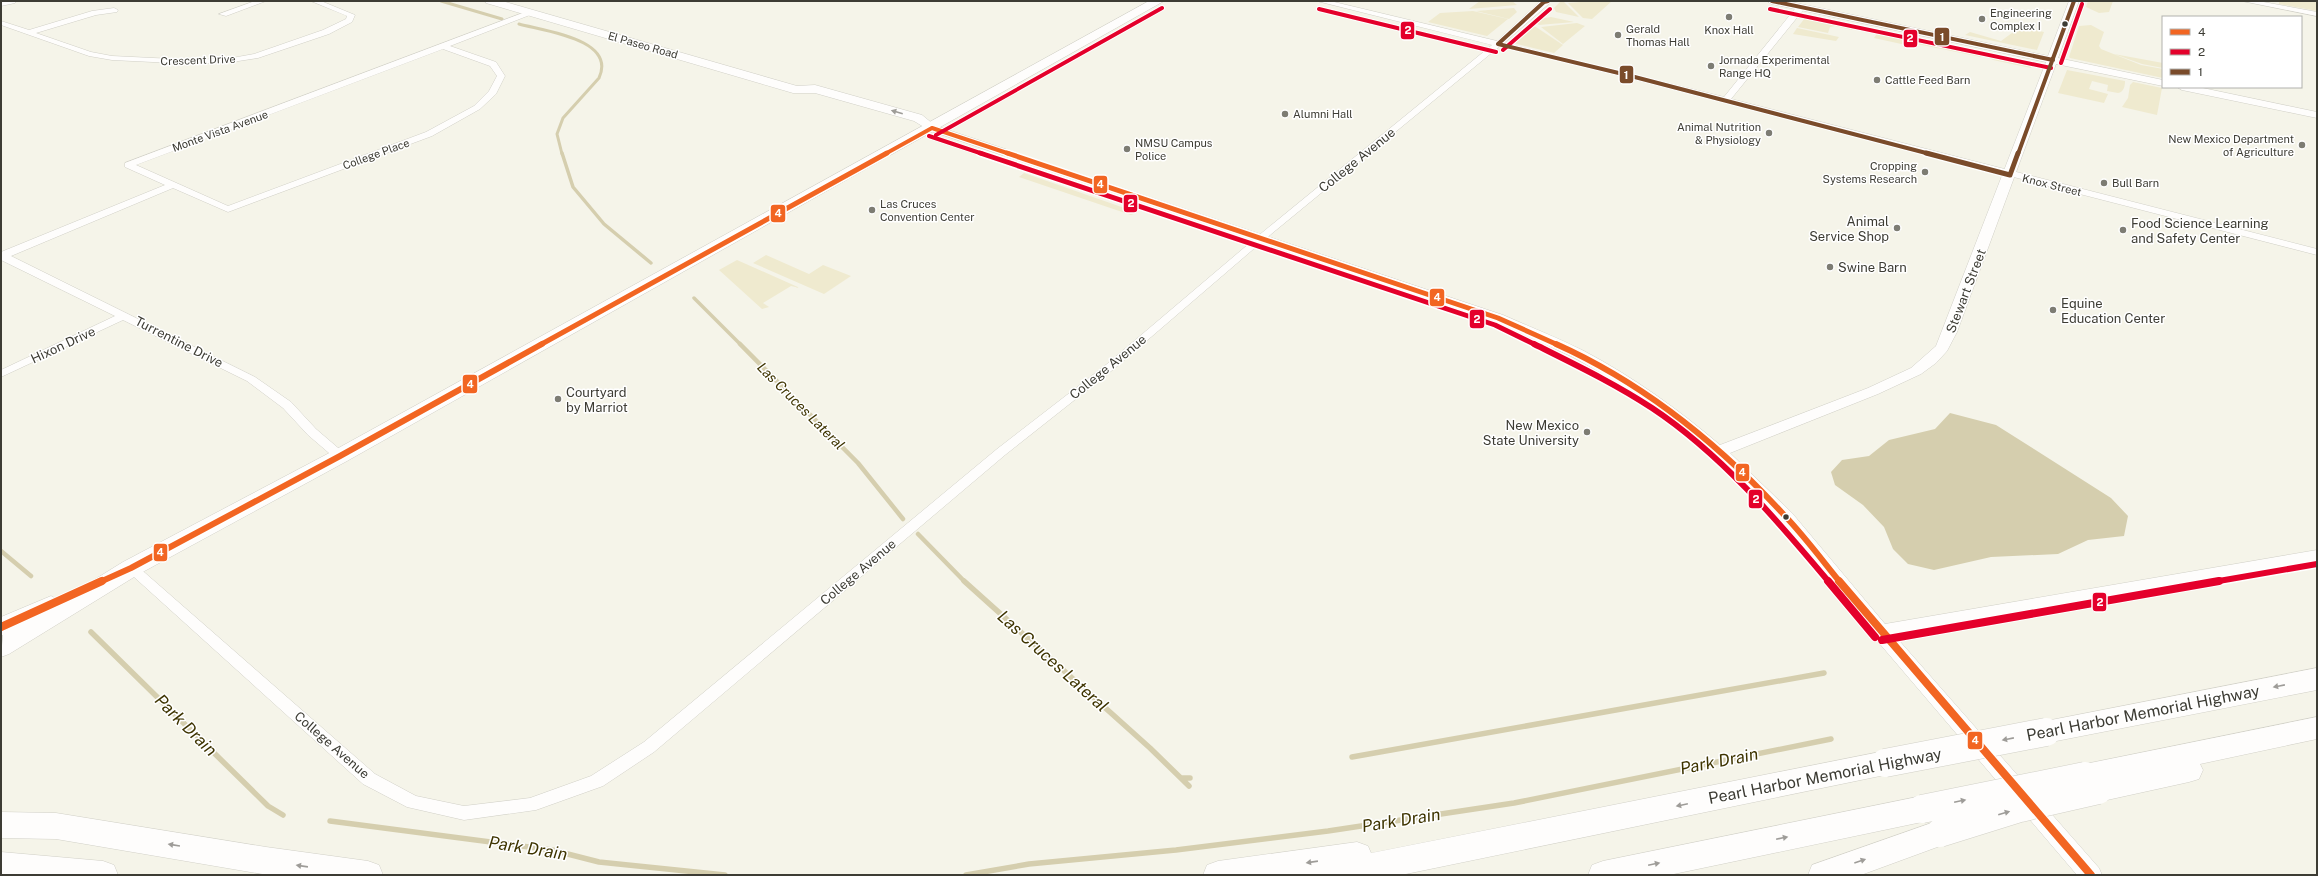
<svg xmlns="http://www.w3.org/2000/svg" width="2318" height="876" viewBox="0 0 2318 876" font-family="'Public Sans',sans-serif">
  <rect width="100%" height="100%" fill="#f5f4e9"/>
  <path fill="#efeacf" d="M1480,1H1512L1517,5L1469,9Z
    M1561,1L1564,2L1579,17L1556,12L1554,8Z
    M1592,1H1612L1592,19L1583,18L1568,3Z
    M2088,1H2113L2109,12L2099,13L2086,7Z
    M2279,1H2317V11L2279,4Z
    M1514,8L1517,12L1509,19L1476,11Z
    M1473,11L1508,19L1487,36L1428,22L1440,13Z
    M1808,14L1856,24L1852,30L1835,26L1830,27L1828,33L1798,27Z
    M1551,17L1574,22L1539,25L1536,22L1540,19Z
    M1577,23L1585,26L1563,44L1541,27Z
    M2091,25L2104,32L2099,46L2101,49L2141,65L2163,69V78L2070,58L2069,57L2079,26Z
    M1532,26L1536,27L1563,45L1554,53L1513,43Z
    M2020,27L2044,32L2037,50L1965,35L1970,32L2001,41Z
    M1797,28L1839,37L1836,41L1793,34Z
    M1880,29L1984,51L1981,57L1917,44L1915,47L1874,38Z
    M1990,52L2033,63L2031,68L1993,60L1988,57Z
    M2114,54L2163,63V68L2142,64Z
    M2067,70L2125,81C2125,86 2124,92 2118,93L2107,91L2108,85L2092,81L2089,89L2108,94L2104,103L2058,93Z
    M2133,82L2162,88L2157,115L2122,107L2128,98L2130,85Z
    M1024,173L1136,212V213L1131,215L1019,177Z
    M766,255L809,274L823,265L851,276L824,294L753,263Z
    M737,260L800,288L791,286L763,303L769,307L762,309L719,270Z"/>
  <path fill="#d5ceae" d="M1950,413L1996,425L2111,498L2128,516L2124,536L2088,540L2058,554L1991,557L1934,570L1908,564L1893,549L1884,527L1863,505L1835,485L1831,472L1842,460L1869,456L1889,440L1935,429Z"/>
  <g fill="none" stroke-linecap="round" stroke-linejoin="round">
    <path stroke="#d5ceae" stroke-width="3" d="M441,1L502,19
      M519,24C544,31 617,39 599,78L563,118L557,134L562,154"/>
    <path stroke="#d5ceae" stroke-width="3.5" d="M562,153L573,187L604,224L651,263
      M694,298L741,345"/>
    <path stroke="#d5ceae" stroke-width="4.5" d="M740,344L858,463L903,519
      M918,534L965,582
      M1,551L31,576"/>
    <path stroke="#d5ceae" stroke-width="5.5" d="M964,581L1150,748L1189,786
      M91,632L268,806L283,815
      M1352,757L1824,673
      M1181,778H1190
      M330,821L552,850L599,862L725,875
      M966,875L1029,864L1176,850L1328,831L1514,803L1831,739"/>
    <defs>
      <path id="minor" d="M16,1L15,3L1,6V2Z
        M255,1H266L226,16L219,14Z
        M311,1H321L355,15L352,22L329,34L258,58L232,62L194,64L112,60L89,56L1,25V21L29,30L92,11L114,8L118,10L117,12L96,15L36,33L91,52L112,56L194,60L232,58L254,54L323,30L346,19L347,16Z
        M1317,1H1330L1497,41L1541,1H1552L1504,43L1724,97L1798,5H1804V9L1731,99L2317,249V255L1625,77L1500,46L1264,240L1115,368L1005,455L654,752L603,786L536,810L464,820L407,807L363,784L124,568L126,565H136L375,774L416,796L464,806L530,798L591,776L644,742L997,449L1107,364L1258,236L1492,45Z
        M2242,1H2258L2317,12V16Z
        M528,11L535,13L450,46L496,62L505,76L496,94L480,109L432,136L228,212L173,188L11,256L255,377L291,402L316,429L344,453L346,456L344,459H336L308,435L283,408L247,381L123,320L1,377V370L115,316L1,260V252L165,185L125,167V163ZM443,49L490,66L497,76L489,91L474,106L426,132L228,206L136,165Z"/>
      <path id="tertiary" d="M1767,1H1786L2048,56L2069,1H2079L2058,58L2163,80V86L2056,64L1957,332L1947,351L1936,363L1921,374L1878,394L1730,453L1792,513L1885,624L2317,550V562L1896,637L2099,868L2102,875H2077L1874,637L1780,521L1734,474L1685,432L1622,385L1573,357L1493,321L928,130L926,128L932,125L936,126L1503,315C1530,327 1558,338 1584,351C1633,377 1678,409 1720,445L1868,388L1911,368L1936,346L2046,62L1772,4Z
        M2177,87H2198L2317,112V118L2182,90Z"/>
      <path id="secondary" d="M485,1H502L797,86L815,85L922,115L938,128L932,132L914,121L815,93H793L486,3Z"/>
      <path id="primary" d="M1149,1H1164L347,461L139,574L9,654L1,657L3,635L1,636V617L51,596L60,601L123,562L333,451Z"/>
      <path id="motorway" d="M2317,668V690L2046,743L2036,740L2032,732L2036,724L2046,721Z
        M2317,717V739L2200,764L2203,770L2199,779L2189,782L2098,802L2088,799L2084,788L2075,785L2071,776L2075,767L2085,764Z
        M1885,751L1895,755L1899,763L1895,771L1885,775L1401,875H1203L1207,865L1218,861L1357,842L1368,846L1371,853Z
        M1922,796L1932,800L1937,809L1932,818L1922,822L1669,875H1588L1592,865L1603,861Z
        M1,812L56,813L266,847L368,861L379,865L383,875H268L56,839L1,838Z
        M1940,820L1951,824L1955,833L1951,842L1861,875H1808L1812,865Z
        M1,852L103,861L114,865L118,875H1Z"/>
    </defs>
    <use href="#minor" stroke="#d1d0c7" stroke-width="1"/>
    <use href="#tertiary" stroke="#d1d0c7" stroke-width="1"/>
    <use href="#secondary" stroke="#d1d0c7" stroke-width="1"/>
    <use href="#primary" stroke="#d1d0c7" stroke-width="1"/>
    <use href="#motorway" stroke="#d1d0c7" stroke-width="1"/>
    <use href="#minor" fill="#fefdfc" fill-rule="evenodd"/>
    <use href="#tertiary" fill="#fefdfc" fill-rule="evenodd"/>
    <use href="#secondary" fill="#fefdfc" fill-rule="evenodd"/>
    <use href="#primary" fill="#fefdfc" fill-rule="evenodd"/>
    <use href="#motorway" fill="#fefdfc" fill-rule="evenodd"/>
    <defs>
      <path id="motorway-bridge" d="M1885,763L2046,732
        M1922,809L2085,776
        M1940,833L2020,808L2098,790"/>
    </defs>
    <use href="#motorway-bridge" stroke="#d1d0c7" stroke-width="29" stroke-linecap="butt"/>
    <use href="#motorway-bridge" stroke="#fefdfc" stroke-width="28"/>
    <defs>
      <path id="bus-1-far3" d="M932,128L1010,154
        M885,154L932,128"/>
      <path id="bus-1-far2" d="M1007,153L1498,318L1558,345
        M540,345L887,153"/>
      <path id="bus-1-far1" d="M1556,344C1643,383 1721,446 1785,516C1805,537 1822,560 1840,582
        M100,582L131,568L340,456L542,344"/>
      <path id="bus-1" d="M1839,581L2091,875
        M1,627L102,581"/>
      <path id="bus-2-far3" d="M1319,9L1496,52
        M1770,9L2051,68
        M1503,50L1550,9
        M2061,63L2082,4
        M936,135L1162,8
        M929,136L983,154"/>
      <path id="bus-2-far2" d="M980,153L1495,325L1536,345"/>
      <path id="bus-2-far1" d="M1534,344C1574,364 1614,383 1652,408C1720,453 1777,520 1829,582
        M2213,582L2317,564"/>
      <path id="bus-2" d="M1828,581L1875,637
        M1882,640L2219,581"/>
      <path id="bus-3-far1" d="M1772,1L2053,60
        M1498,44L1627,75L1930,154
        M1498,44L1544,2L1548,1
        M2018,154L2074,1"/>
      <path id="bus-3" d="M1926,153L2010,175
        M2010,175L2018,153"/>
    </defs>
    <use href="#bus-1-far3" stroke="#fff" stroke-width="6"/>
    <use href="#bus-1-far2" stroke="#fff" stroke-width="8"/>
    <use href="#bus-1-far1" stroke="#fff" stroke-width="9"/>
    <use href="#bus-1" stroke="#fff" stroke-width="10"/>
    <use href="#bus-2-far3" stroke="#fff" stroke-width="6"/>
    <use href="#bus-2-far2" stroke="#fff" stroke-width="8"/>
    <use href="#bus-2-far1" stroke="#fff" stroke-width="9"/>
    <use href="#bus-2" stroke="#fff" stroke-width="10"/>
    <use href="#bus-3-far1" stroke="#fff" stroke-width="6"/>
    <use href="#bus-3" stroke="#fff" stroke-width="8"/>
    <use href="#bus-1-far3" stroke="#f26522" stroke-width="4"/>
    <use href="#bus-1-far2" stroke="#f26522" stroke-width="5"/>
    <use href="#bus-1-far1" stroke="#f26522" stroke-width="6"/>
    <use href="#bus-1" stroke="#f26522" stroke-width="8"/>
    <use href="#bus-2-far3" stroke="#e4002b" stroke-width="4"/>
    <use href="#bus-2-far2" stroke="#e4002b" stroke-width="5"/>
    <use href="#bus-2-far1" stroke="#e4002b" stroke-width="6"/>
    <use href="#bus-2" stroke="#e4002b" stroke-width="8"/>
    <use href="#bus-3-far1" stroke="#7a4b2a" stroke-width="4"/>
    <use href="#bus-3" stroke="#7a4b2a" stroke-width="5"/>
  </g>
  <defs><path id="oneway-solid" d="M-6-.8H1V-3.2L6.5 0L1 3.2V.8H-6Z"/></defs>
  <g fill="#9e9c98">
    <use href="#oneway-solid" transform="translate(897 112) rotate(-164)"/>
    <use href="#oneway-solid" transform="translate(2279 686) rotate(169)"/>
    <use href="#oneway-solid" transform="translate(2008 739) rotate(169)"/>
    <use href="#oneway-solid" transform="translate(1960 801) rotate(-12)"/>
    <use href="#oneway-solid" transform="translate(1682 805) rotate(168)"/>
    <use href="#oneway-solid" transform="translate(2004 813) rotate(-16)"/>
    <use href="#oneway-solid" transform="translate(1782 838) rotate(-12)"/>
    <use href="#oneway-solid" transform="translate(174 845) rotate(-171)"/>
    <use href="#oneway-solid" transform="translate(1860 861) rotate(-19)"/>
    <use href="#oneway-solid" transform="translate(1312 862) rotate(172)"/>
    <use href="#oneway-solid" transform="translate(1654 864) rotate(-12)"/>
    <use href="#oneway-solid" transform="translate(302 866) rotate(-172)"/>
  </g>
  <g fill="#7d7c73" stroke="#fff" stroke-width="1.5">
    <circle cx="1729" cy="17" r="4"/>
    <circle cx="1982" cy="19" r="4"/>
    <circle cx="1618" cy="35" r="4"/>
    <circle cx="1711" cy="66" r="4"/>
    <circle cx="1877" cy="80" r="4"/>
    <circle cx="1285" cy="114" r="4"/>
    <circle cx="1769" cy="133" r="4"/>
    <circle cx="2302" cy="145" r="4"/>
    <circle cx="1127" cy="149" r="4"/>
    <circle cx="1925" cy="172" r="4"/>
    <circle cx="2104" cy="183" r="4"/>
    <circle cx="872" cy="210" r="4"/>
    <circle cx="1897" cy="228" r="4"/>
    <circle cx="2123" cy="230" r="4"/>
    <circle cx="1830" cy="267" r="4"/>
    <circle cx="2053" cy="310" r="4"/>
    <circle cx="558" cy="399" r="4"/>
    <circle cx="1587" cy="432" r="4"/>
  </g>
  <g fill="#3d3c34" stroke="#fff" stroke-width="1.5">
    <circle cx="2065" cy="24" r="3.5"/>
    <circle cx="1786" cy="517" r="3.5"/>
  </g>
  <g text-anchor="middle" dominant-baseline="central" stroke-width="3" stroke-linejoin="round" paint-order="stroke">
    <g font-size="11" fill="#3d3c34" stroke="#fff" text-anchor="start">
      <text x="1990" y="13">Engineering<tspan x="1990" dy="13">Complex I</tspan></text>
      <text x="1626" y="29">Gerald<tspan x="1626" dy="13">Thomas Hall</tspan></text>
      <text x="1729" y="30" text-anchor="middle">Knox Hall</text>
      <text x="1719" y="60">Jornada Experimental<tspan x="1719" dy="13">Range HQ</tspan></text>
      <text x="1885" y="80">Cattle Feed Barn</text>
      <text x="1293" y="114">Alumni Hall</text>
      <text x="1761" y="127" text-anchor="end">Animal Nutrition<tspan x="1761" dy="13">&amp; Physiology</tspan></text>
      <text x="2294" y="139" text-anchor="end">New Mexico Department<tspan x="2294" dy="13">of Agriculture</tspan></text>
      <text x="1135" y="143">NMSU Campus<tspan x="1135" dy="13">Police</tspan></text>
      <text x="1917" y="166" text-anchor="end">Cropping<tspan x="1917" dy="13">Systems Research</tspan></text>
      <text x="2112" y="183">Bull Barn</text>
      <text x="880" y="204">Las Cruces<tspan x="880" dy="13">Convention Center</tspan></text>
    </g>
    <g font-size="11" fill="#3d3c34" stroke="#fff">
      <text transform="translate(643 45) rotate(16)">El Paseo Road</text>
      <text transform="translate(198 60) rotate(-2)">Crescent Drive</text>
      <text transform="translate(220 131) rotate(-20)">Monte Vista Avenue</text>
      <text transform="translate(376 154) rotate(-20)">College Place</text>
      <text transform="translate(2052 185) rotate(14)">Knox Street</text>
    </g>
    <g font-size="13" fill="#3d3c34" stroke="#fff">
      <text transform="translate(1357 160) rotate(-39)">College Avenue</text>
      <text transform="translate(1966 291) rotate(-69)">Stewart Street</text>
      <text transform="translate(179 342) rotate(27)">Turrentine Drive</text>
      <text transform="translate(63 345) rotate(-25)">Hixon Drive</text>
      <text transform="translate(1108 367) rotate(-39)">College Avenue</text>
      <text transform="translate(858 572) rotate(-40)">College Avenue</text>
      <text transform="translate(332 745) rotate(41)">College Avenue</text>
    </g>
    <g font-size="13" fill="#3d3c34" stroke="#fff" text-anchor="start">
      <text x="1889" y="221" text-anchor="end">Animal<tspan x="1889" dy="15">Service Shop</tspan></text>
      <text x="2131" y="223">Food Science Learning<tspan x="2131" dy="15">and Safety Center</tspan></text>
      <text x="1838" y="267">Swine Barn</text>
      <text x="2061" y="303">Equine<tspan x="2061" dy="15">Education Center</tspan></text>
      <text x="566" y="392">Courtyard<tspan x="566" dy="15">by Marriot</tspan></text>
      <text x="1579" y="425" text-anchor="end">New Mexico<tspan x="1579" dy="15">State University</tspan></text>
    </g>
    <g font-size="14" font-style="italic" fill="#3e3400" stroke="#fff">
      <text transform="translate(801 406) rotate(45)">Las Cruces Lateral</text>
    </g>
    <g font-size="16" fill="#3d3c34" stroke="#fff">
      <text transform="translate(2143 713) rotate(-11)">Pearl Harbor Memorial Highway</text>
      <text transform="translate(1825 776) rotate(-11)">Pearl Harbor Memorial Highway</text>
    </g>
    <g font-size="17" font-style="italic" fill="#3e3400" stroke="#fff">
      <text transform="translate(1053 661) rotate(42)">Las Cruces Lateral</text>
      <text transform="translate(186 725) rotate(45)">Park Drain</text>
      <text transform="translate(1719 761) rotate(-11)">Park Drain</text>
      <text transform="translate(1401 820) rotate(-9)">Park Drain</text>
      <text transform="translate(528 848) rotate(9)">Park Drain</text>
    </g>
  </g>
  <g stroke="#fff" stroke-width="1.5">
    <rect x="1400" y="21" width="15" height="19" rx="4" fill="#e4002b"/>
    <rect x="1934" y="27" width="16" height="19" rx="4" fill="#7a4b2a"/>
    <rect x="1903" y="29" width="15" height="19" rx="4" fill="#e4002b"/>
    <rect x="1619" y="65" width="15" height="19" rx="4" fill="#7a4b2a"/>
    <rect x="1093" y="175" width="15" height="19" rx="4" fill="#f26522"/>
    <rect x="1123" y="194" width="15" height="19" rx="4" fill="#e4002b"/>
    <rect x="770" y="204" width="16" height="19" rx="4" fill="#f26522"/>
    <rect x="1429" y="288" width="16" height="19" rx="4" fill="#f26522"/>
    <rect x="1469" y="309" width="16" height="20" rx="4" fill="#e4002b"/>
    <rect x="462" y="374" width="16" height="20" rx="4" fill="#f26522"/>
    <rect x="1735" y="463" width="15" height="19" rx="4" fill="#f26522"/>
    <rect x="1748" y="489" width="15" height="20" rx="4" fill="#e4002b"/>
    <rect x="153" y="543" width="15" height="19" rx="4" fill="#f26522"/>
    <rect x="2092" y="592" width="15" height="20" rx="4" fill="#e4002b"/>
    <rect x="1967" y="731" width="16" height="19" rx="4" fill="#f26522"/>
  </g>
  <g font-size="11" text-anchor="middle" font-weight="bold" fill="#fff">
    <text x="1408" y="34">2</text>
    <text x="1942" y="41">1</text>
    <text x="1910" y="42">2</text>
    <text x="1626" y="79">1</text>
    <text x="1100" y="188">4</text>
    <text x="1131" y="207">2</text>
    <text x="778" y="217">4</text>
    <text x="1437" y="301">4</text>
    <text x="1477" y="323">2</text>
    <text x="470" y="388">4</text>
    <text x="1742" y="476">4</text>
    <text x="1756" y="503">2</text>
    <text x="160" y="556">4</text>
    <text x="2100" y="606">2</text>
    <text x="1975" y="744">4</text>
  </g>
  <rect width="2318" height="876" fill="none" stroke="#3d3c34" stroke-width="4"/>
  <rect x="2162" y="16" width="140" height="72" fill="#ffffff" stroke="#b1b1ae"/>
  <rect x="2170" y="29" width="20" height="6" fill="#f26522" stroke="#b1b1ae"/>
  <text x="2198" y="36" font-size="12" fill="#3d3c34">4</text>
  <rect x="2170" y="49" width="20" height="6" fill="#e4002b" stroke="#b1b1ae"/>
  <text x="2198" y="56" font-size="12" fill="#3d3c34">2</text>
  <rect x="2170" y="69" width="20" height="6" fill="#7a4b2a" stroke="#b1b1ae"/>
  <text x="2198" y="76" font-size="12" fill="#3d3c34">1</text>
</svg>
